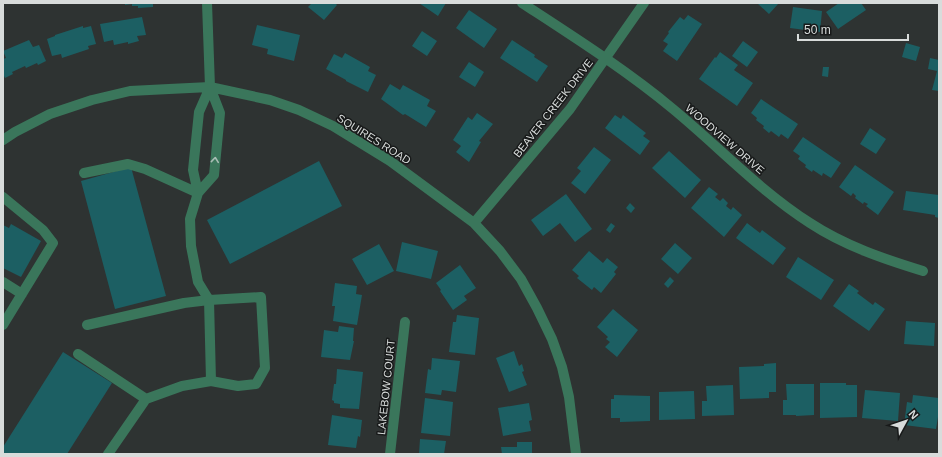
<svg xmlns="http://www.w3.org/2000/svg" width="942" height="457" viewBox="0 0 942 457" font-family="Arial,sans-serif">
  <rect width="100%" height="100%" fill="#2e3332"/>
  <path fill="#1c5f63" d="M125,3H153V7L138,8V6H132V4L125,5Z
    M312,3H335L337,5L324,20L308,7Z
    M419,3H446L438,16Z
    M757,3H779L769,14Z
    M839,3H861L866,10L838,29L826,12Z
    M793,7L822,11L820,32L790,28Z
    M469,10L497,29L484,48L456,28Z
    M688,15L702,24L677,61L663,51L668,44L663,41L669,33L668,32L680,17L684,20Z
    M142,17L146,35L137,36L139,41L128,44V42L114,45L113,40L104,42L100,24Z
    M257,25L300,35L294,61L267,54L268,49L252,45Z
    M83,26V28L91,26L96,44L88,46L89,49L62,58L61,54L52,56L47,39L55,36V35Z
    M422,31L437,41L427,56L412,46Z
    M29,40L33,47L39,45L46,61L38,65L37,63L26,68L25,66L12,72L13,74L5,78L3,74V59L6,58L3,51Z
    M512,40L535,55L534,57L548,66L537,82L500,58Z
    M743,41L758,52L747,67L732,56Z
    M906,43L920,47L916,61L902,57Z
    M720,52L738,65L734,70L753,83L737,106L699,79L715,57L716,58Z
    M345,53L370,67L368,71L376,75L368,92L346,81V80L326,69L334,54L342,58Z
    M930,58L939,60V91L932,90L937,71L928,69Z
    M469,62L484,72L475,87L459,77Z
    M823,67H829L828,77L822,76Z
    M390,84L400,90L403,85L430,100L427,106L436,111L426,127L405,114L403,115L381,99Z
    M761,99L798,124L788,139L781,134L779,137L771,131L769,133L763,128L764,126L756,120L757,118L751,113Z
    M477,113L493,124L479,141L481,142L469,162L456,152L461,146L453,140L468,117L472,120Z
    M615,115L621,119L623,115L646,133L643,136L650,141L640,155L605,128Z
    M870,128L886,139L876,154L860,144Z
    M803,137L841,163L831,178L823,173L822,176L813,170L812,172L805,167L806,165L798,159L800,156L793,151Z
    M594,147L611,160L585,194L571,183L581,171L577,168Z
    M669,151L701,180L685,198L652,168Z
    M319,161L342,206L230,264L207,220Z
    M855,165L894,192L878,215L866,206L868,204L864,202L863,204L855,198L856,196L853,193L851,196L839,187Z
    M131,167L166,296L115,309L81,181Z
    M709,187L718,194L715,197L720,201L723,198L728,203L726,206L731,210L733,207L742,215L724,237L691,208Z
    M906,191L939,195V218L935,217V215L903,210Z
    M566,194L592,229L575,242L560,223L543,236L531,220Z
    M630,203L635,208L631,213L626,208Z
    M611,223L615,226L610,233L606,230Z
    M747,223L760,233L762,230L786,248L773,265L736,238Z
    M11,224L41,241L21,277L3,268V225L9,228Z
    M402,242L438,251L431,279L396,271Z
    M675,243L692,258L678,274L661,259Z
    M379,244L394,271L367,285L352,259Z
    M589,251L603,263L607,258L618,267L614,272L616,274L601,293L594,287L592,290L577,278L579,276L572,270Z
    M798,257L834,280L821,300L786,277Z
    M460,265L476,288L464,296L467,300L453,310L440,291L441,290L436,283Z
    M670,277L674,281L668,288L664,284Z
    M335,283L357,286L356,294L362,295L357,325L333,321L335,306H332Z
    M849,284L859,291L857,293L873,305L875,302L885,309L869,331L833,306Z
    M613,309L638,330L617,357L605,347L610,342L606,339L608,337L597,327Z
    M457,315L479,318L475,355L449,352L453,322H456Z
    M906,321L935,323L934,346L904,344Z
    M339,326L354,328L353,341H354L350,360L321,357L324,330L338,332Z
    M514,351L519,366L522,364L524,371L522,372L527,385L509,392L496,358Z
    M63,352L112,383L67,454H3V447Z
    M432,358L460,361L456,392L442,390L441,395L425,393L428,369L431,370Z
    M776,363V392H769V398L740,399L739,367L764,366V364Z
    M337,369L363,372L359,409L340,408V404L334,403V401L332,400L334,384H336Z
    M820,383H846V385H857V417L820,418Z
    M786,384H814V415L796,416V415H783V400H787Z
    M733,385L734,415L702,416V401H707L706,386Z
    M865,390L900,393L898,421L862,418Z
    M694,391L695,419L659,420V392Z
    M614,395L650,396V421L620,422V418H611V399H614Z
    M913,395L939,398V417H938L936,429L904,425L907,402L912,403Z
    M425,398L453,402L450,436L421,433Z
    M529,403L532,420L529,421L531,431L503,436L498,408Z
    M332,415L362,420L360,437L358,436L356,448L328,445Z
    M420,439L446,441L444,454H419Z
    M517,442H532V454H502L501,447H517Z"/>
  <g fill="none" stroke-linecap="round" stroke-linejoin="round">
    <path stroke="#3a765b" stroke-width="10" d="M522,3C574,37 626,70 673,109C719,147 760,191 810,223C845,246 884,259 923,271
      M3,140L15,132L50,114L92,100L130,91L169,89L210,87L270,100L299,110L333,126L390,161L474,223L500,251L521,279L537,308L552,339L562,367L569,397L576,454
      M84,173L128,164L145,169L198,193
      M198,193L193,170L199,112L210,87
      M3,197L43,230L53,243L3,325
      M474,223L570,109L644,3
      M3,282L22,294
      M87,325L184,303L209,300L211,381
      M78,354L146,399
      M108,454L146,399L182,386L211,381L238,386L256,384L265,368L261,297L209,300L198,282L191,246L190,219L198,193L214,175L220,113L210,87L207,3
      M390,454L405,322"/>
  </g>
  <defs><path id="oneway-chevron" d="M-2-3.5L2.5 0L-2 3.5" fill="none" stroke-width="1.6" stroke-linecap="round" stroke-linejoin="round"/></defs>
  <use stroke="#a9bdb5" href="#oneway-chevron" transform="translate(215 160) rotate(-84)"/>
  <g text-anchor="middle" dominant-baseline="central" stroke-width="3" stroke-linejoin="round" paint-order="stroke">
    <g font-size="11" fill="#d8dcdb" stroke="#181a1a">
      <text transform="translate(553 108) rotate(-52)">BEAVER CREEK DRIVE</text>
      <text transform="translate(374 139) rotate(32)">SQUIRES ROAD</text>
      <text transform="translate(725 139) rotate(41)">WOODVIEW DRIVE</text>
      <text transform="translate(386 387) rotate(-84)">LAKEBOW COURT</text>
    </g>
  </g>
  <rect width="942" height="457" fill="none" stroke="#d8dcdb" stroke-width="8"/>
  <g transform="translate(906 421) rotate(50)" stroke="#181a1a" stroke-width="3" paint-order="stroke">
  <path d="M0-3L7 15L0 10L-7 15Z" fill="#d8dcdb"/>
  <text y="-6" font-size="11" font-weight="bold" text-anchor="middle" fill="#d8dcdb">N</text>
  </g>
  <path d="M798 34v6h110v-6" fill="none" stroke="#d8dcdb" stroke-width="2"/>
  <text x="804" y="34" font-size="12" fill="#d8dcdb" stroke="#181a1a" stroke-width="3" paint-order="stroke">50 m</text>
</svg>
